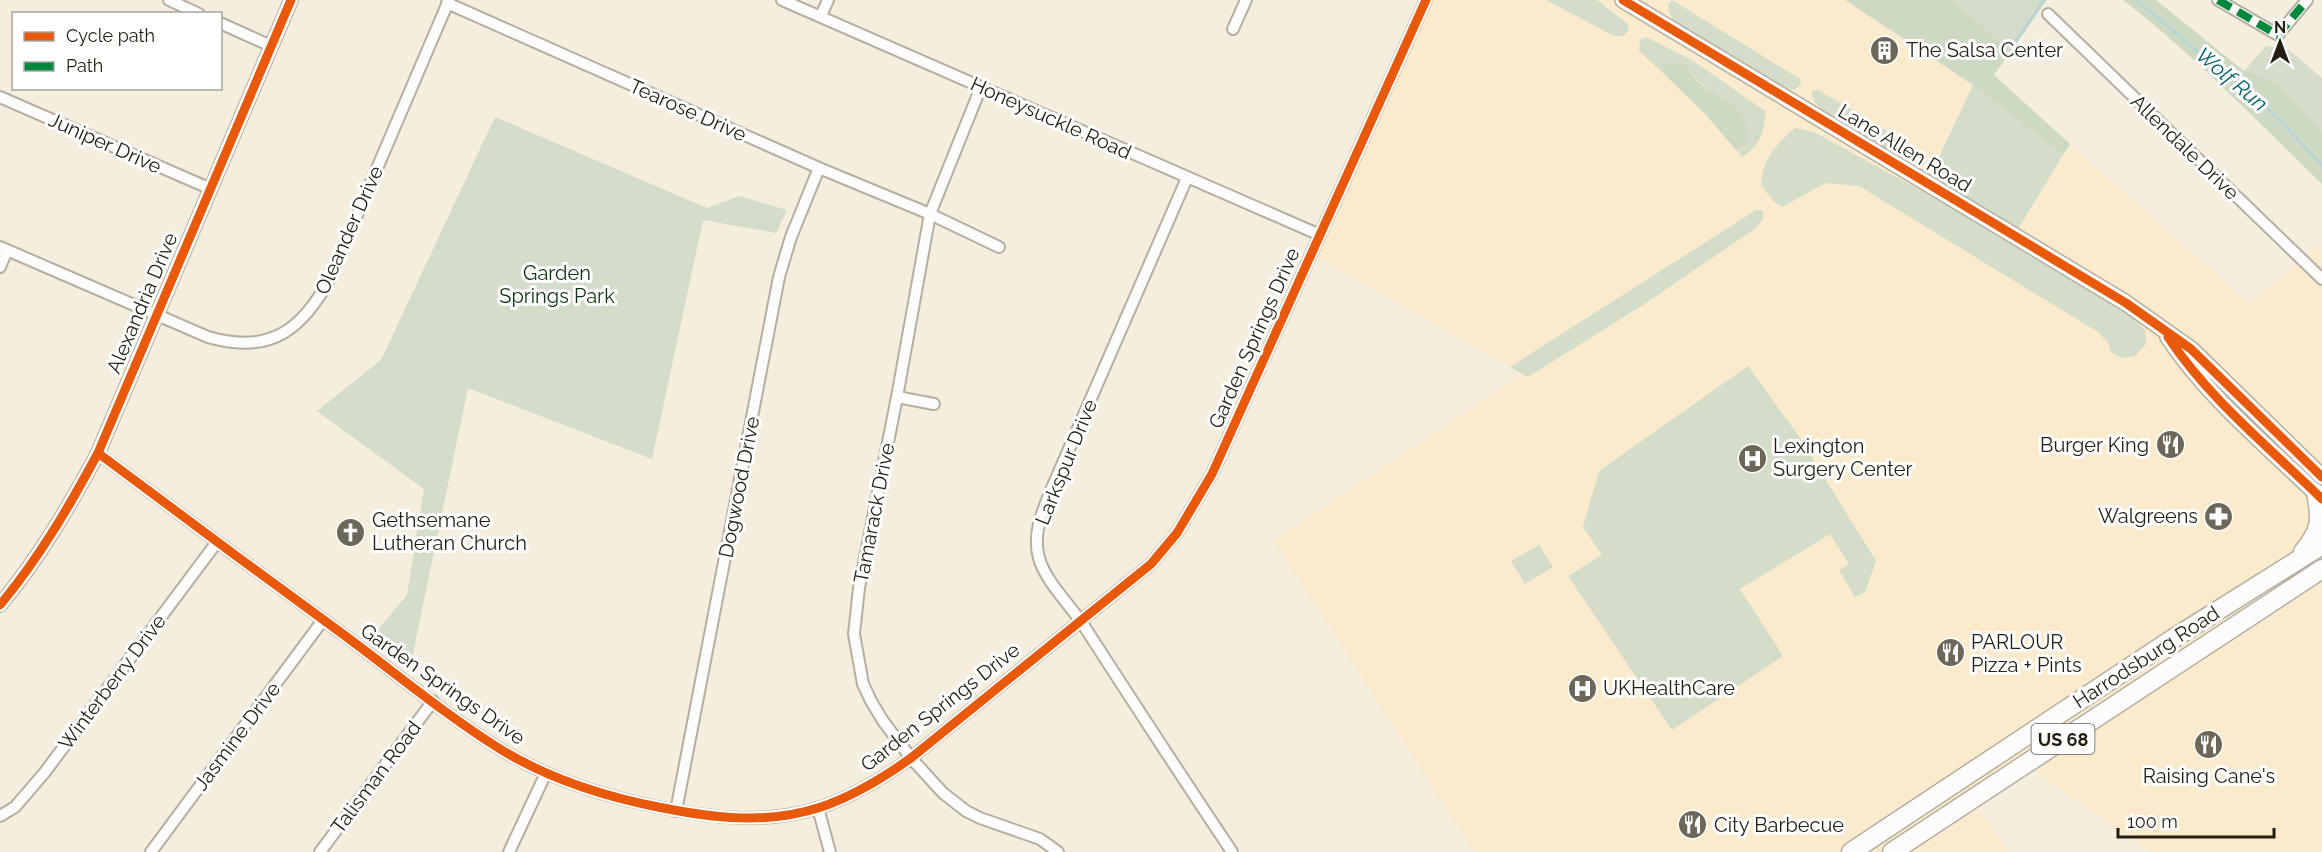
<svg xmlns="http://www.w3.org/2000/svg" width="2322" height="852" viewBox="0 0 2322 852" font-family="Raleway,sans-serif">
  <rect width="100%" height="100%" fill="#f5eedf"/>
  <path fill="#f9ebcc" d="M1426,0H1845L1973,85L1927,182L2015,234L2070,144L2250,304L2322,243V852H2150L2025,764L1971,799L2010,852H1474L1274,541L1522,374L1312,254Z"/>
  <path fill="#d4dcca" d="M1546,0H1597L1628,24V31L1624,36H1614Z
    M1672,0L1800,79L1801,84L1795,90L1781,87L1682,26C1673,20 1668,15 1668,4Z
    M1952,0H2047L2011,51Z
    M1646,37L1695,62L1765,111C1765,132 1760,145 1742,157L1736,150L1746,145L1713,93L1696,79L1685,65H1662L1663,73L1639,51L1640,40Z
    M2266,46L2289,50L2322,78V132L2244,71Z
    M1973,85L2063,155L2015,234L1927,182Z
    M1818,90L1916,148L1919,152L1917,157L1911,159L1900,157L1823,110C1817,105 1811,100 1812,91Z
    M495,117L707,208L739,196L787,210L776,233L703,220L652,459L468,388L412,658L375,633L407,595L424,489L317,411L381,360Z
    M1795,128L1814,132L1964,214L2127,313L2145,330L2146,344L2135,356L2121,358L2111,352L2108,343L2098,332L1859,186L1826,183L1782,207L1773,201L1761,185C1763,157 1775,146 1795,128Z
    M1756,210L1763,211V218L1756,228L1643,305L1528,377L1510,367Z
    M1748,366L1798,435L1876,561L1865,592L1855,597L1839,570L1849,564L1830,534L1740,589L1783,656L1672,730L1568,576L1602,555L1583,527L1599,471Z
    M1539,545L1553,567L1525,584L1511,561Z"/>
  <path fill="#ced9c4" d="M1845,0H1952L2011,51L1994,75L2070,144L2063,155L1973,85Z
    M2123,0H2156L2244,71L2276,82L2322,132V184C2257,121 2194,55 2123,0Z
    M1669,62L1685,65C1689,69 1692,75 1696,80C1718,101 1754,105 1746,145L1736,150L1705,114L1663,73L1662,65Z"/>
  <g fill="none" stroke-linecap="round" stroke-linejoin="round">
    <path stroke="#b8d4d3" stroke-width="3" d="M2136,0L2219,69L2257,97L2322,165
      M2014,44L2044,0"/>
    <defs>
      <path id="minor" d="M169,0L199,14
        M782,0L1320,235
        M2218,0L2278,35L2307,0
        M447,3L819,168L930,214L999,247
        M2048,14L2322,279
        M821,16L828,0
        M220,23L271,46
        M1233,29L1246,0
        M981,87L930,214L897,397L859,588L854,634L863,684L871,701L883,721L911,758L943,793L966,811L980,818L1040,839L1058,852
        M0,97L211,189
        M1187,178L1052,488C1043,510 1032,533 1039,558C1045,581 1071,606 1084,626C1133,702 1182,777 1232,852
        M0,247L208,337C270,355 303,330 331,276L449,0
        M0,267L7,250
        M897,397L934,404
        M98,453C178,513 259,573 340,632C393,671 444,714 500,749C549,779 602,796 658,807C712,818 767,825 821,807C854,796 883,778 911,758L1151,564L1177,533L1212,474L1426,0
        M818,808L830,852
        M676,811L779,277L791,237L819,168
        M0,816L15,807L45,772L217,542
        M151,852L323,620
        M320,852L433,701
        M509,852L546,773"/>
      <path id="tertiary" d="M0,605C39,558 69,507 98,453L291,0"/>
      <path id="secondary" d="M1623,0L2126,303L2191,349L2322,477
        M2168,337C2209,399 2269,447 2322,499"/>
      <path id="primary" d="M2303,552C2320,531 2322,521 2316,493
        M1851,852L2174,638L2322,545
        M1892,852L2322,569"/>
    </defs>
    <use href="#minor" stroke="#b5afa2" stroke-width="14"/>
    <use href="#tertiary" stroke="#b5afa2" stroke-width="16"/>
    <use href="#secondary" stroke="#b5afa2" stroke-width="18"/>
    <use href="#primary" stroke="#b5afa2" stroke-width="21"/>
    <use href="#minor" stroke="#fefcfa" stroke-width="10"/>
    <use href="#tertiary" stroke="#fefcfa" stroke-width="14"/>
    <use href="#secondary" stroke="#fefcfa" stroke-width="15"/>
    <use href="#primary" stroke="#fefcfa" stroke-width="18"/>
    <path stroke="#00873e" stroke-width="8" stroke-dasharray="15 8" stroke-linecap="butt" d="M2218,0L2278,35L2307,0"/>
    <defs>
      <path id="cycleway" d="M1623,0L2126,303L2191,349L2322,477
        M2168,337C2209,399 2269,447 2322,499
        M98,453C178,513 259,573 340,632C393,671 444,714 500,749C549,779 602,796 658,807C712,818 767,825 821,807C854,796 883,778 911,758L1151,564L1177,533L1212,474L1426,0
        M0,605C39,558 69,507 98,453L291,0"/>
    </defs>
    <use href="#cycleway" stroke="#fff" stroke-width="13"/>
    <use href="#cycleway" stroke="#e8590c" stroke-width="9"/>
  </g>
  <defs>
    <symbol id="building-disc" viewBox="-11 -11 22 22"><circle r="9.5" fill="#6c6758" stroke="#fff"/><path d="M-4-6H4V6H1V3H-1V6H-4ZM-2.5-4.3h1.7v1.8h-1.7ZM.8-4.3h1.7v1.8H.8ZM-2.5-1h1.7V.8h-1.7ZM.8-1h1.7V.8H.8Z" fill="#fff"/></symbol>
    <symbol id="restaurant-disc" viewBox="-11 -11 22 22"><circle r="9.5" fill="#6c6758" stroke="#fff"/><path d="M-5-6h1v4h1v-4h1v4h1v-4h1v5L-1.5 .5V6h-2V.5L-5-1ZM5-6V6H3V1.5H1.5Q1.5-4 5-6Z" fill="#fff"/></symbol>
    <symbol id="hospital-disc" viewBox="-11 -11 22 22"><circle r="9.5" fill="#6c6758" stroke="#fff"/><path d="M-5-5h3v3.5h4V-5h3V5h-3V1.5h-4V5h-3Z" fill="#fff"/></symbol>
    <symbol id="pharmacy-disc" viewBox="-11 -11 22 22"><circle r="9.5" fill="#6c6758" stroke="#fff"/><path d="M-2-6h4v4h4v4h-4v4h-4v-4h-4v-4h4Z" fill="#fff"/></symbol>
    <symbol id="church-disc" viewBox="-11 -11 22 22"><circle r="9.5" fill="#6c6758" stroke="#fff"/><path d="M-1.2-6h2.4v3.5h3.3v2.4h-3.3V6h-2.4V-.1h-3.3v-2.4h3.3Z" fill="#fff"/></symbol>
  </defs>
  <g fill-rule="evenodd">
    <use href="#building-disc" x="1868" y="34" width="33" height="33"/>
    <use href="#restaurant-disc" x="2154" y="428" width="33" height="33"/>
    <use href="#hospital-disc" x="1736" y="442" width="33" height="33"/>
    <use href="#pharmacy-disc" x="2202" y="500" width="33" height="33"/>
    <use href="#church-disc" x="334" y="516" width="33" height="33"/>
    <use href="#restaurant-disc" x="1934" y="636" width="33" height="33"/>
    <use href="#hospital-disc" x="1566" y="672" width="33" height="33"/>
    <use href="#restaurant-disc" x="2192" y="728" width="33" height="33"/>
    <use href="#restaurant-disc" x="1676" y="808" width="33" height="33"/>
  </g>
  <g text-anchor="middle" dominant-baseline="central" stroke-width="6" stroke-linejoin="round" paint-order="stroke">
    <rect fill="#fff" stroke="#656258" stroke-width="1.5" x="2031.5" y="724" width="63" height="30" rx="4.5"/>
    <g font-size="18" font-weight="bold" fill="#231e10">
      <text x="2063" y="739">US 68</text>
    </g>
    <g font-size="20" fill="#231e10" stroke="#fff" text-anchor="start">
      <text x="1906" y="50">The Salsa Center</text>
      <text x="2149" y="445" text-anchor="end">Burger King</text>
      <text x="1773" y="446">Lexington<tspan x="1773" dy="23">Surgery Center</tspan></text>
      <text x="2198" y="516" text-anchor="end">Walgreens</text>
      <text x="372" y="520">Gethsemane<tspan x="372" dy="23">Lutheran Church</tspan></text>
      <text x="1971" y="642">PARLOUR<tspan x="1971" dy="23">Pizza + Pints</tspan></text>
      <text x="1603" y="688">UKHealthCare</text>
      <text x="2209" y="776" text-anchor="middle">Raising Cane's</text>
      <text x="1714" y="825">City Barbecue</text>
    </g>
    <g font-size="20" fill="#231e10" stroke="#fff">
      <text transform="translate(688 110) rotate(24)">Tearose Drive</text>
      <text transform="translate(1051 118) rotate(24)">Honeysuckle Road</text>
      <text transform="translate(105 143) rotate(24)">Juniper Drive</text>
      <text transform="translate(2185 147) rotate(44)">Allendale Drive</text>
      <text transform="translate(1905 148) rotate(31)">Lane Allen Road</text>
      <text transform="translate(349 230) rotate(-66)">Oleander Drive</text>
      <text transform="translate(142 303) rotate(-67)">Alexandria Drive</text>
      <text transform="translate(1254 338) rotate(-66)">Garden Springs Drive</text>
      <text transform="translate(1066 462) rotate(-68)">Larkspur Drive</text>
      <text transform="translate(739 487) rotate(-79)">Dogwood Drive</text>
      <text transform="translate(874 513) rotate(-79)">Tamarack Drive</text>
      <text transform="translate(2146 657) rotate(-33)">Harrodsburg Road</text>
      <text transform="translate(112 682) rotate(-53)">Winterberry Drive</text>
      <text transform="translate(443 684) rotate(35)">Garden Springs Drive</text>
      <text transform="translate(940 707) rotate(-38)">Garden Springs Drive</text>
      <text transform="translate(237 736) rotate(-53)">Jasmine Drive</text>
      <text transform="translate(376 777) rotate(-53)">Talisman Road</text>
    </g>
    <g font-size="20" fill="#0d340f" stroke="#fff">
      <text x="557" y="273">Garden<tspan x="557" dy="23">Springs Park</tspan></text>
    </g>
    <g font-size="21" font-style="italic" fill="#05616a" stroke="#fff">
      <text transform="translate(2232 79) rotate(40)">Wolf Run</text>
    </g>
  </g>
  <rect x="12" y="12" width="210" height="78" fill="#ffffff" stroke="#a7a59f" stroke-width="1.5"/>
  <rect x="24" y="32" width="30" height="9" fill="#e8590c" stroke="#a7a59f" stroke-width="1.5"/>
  <text x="66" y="42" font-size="18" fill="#231e10">Cycle path</text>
  <rect x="24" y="62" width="30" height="9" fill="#00873e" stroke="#a7a59f" stroke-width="1.5"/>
  <text x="66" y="72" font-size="18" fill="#231e10">Path</text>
  <g transform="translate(2280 42)" stroke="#ffffff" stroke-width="4.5" paint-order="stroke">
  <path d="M0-4.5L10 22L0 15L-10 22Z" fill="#231e10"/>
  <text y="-9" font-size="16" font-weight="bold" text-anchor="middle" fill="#231e10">N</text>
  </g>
  <path d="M2118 828v9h156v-9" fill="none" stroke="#231e10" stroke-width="3"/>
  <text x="2127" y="828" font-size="18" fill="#231e10" stroke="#ffffff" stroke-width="4.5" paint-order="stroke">100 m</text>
</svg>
